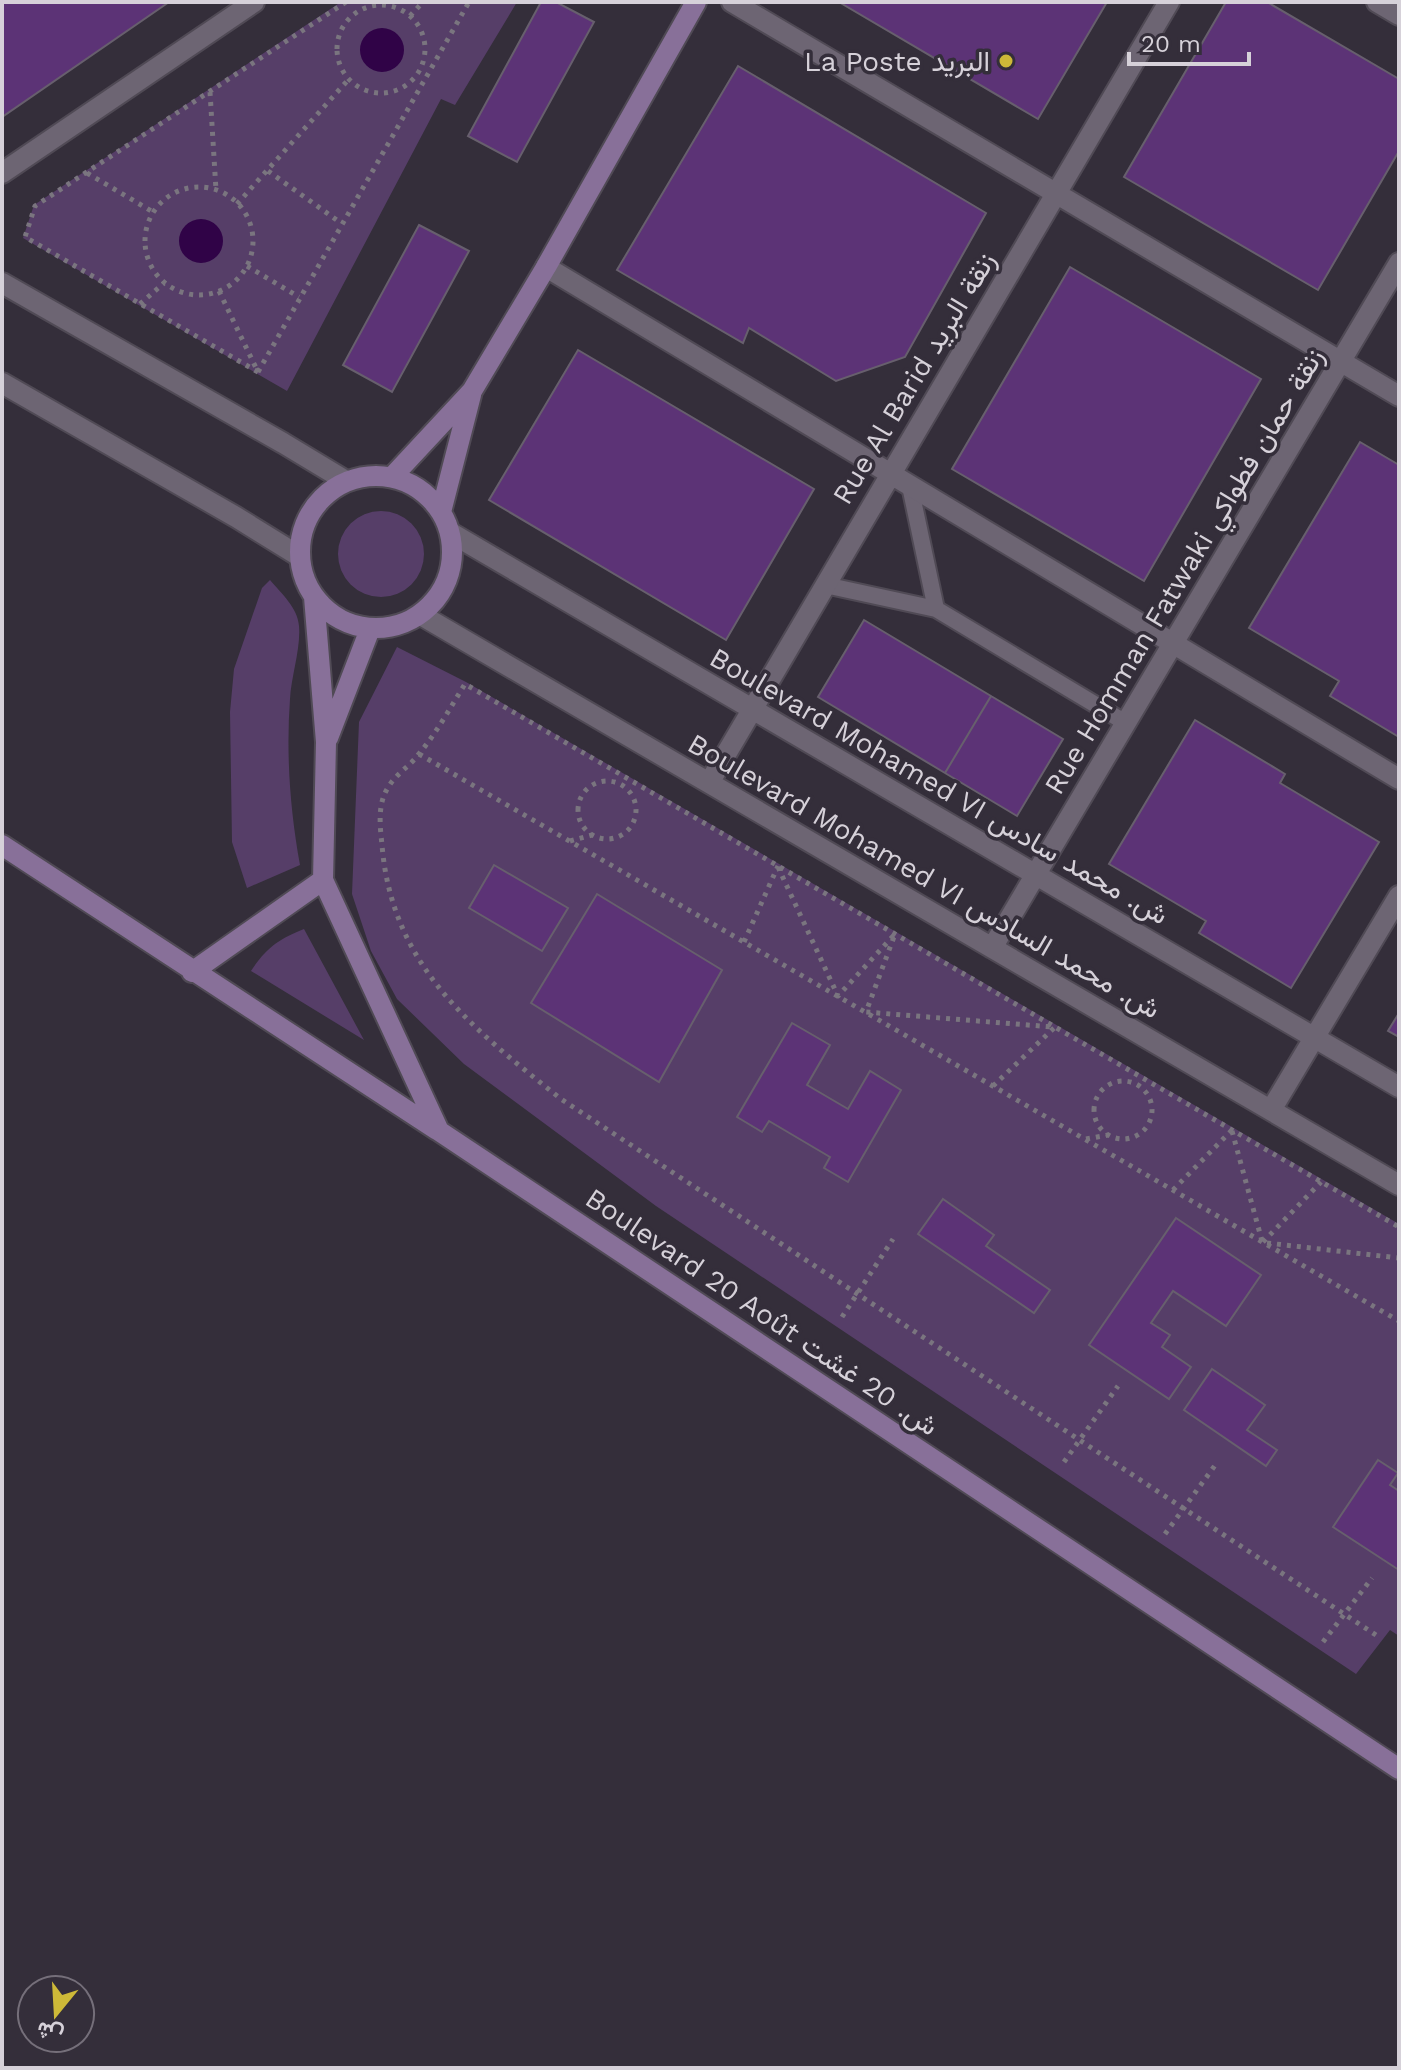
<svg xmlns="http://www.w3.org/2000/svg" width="1401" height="2070" viewBox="0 0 1401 2070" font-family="'Work Sans',Vazirmatn,sans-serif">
  <rect width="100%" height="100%" fill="#342e3a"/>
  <path fill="#563e68" d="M341,2H517L455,105L441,99L287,391L23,238L34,205Z
    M338 554a43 43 0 1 1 86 0a43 43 0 1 1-86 0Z
    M270,580C281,593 298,608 299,626C301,648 291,677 290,699C286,754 290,810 300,865L247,888L232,842L230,712L234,669L262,588Z
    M397,647L466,682L1399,1224V1636L1390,1630L1356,1674L656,1206L464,1064L397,999L371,951L352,894L359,722Z
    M304,929L364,1040L251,971C266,948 279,939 304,929Z"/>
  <path fill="#300347" d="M360 50a22 22 0 1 1 44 0a22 22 0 1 1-44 0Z
    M179 241a22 22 0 1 1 44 0a22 22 0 1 1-44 0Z"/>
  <path fill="#5c3376" stroke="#675f6d" stroke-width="2" d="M2,2H169L2,117Z
    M541,2H556L594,22L517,162L468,136Z
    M839,2H1107L1038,119Z
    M1226,2H1267L1399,79V151L1318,290L1124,177Z
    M738,66L986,213L905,357L836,381L749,328L743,343L617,270Z
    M419,225L469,251L392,392L343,365Z
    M1070,267L1261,379L1144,581L952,469Z
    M578,350L814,489L726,640L489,500Z
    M1360,442L1399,465V737L1330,696L1339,681L1249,628Z
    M864,620L991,696L945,773L818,697Z
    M991,696L1063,739L1017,816L945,773Z
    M1195,720L1285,774L1280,783L1379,842L1291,988L1199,933L1206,921L1109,864Z
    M494,865L568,908L542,951L469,908Z
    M597,894L722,970L659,1082L531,1003Z
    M1399,1013V1037L1388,1031Z
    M792,1023L830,1045L807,1085L848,1109L870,1071L901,1090L848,1182L824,1168L830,1157L769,1121L762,1132L737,1117Z
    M943,1199L994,1235L986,1246L1050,1290L1034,1313L918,1234Z
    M1176,1218L1261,1275L1226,1326L1173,1291L1151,1323L1170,1335L1162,1347L1191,1367L1169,1399L1089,1345Z
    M1212,1369L1265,1405L1247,1430L1277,1450L1266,1466L1184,1410Z
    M1378,1460L1398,1473L1390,1485L1399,1491V1570L1333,1527Z"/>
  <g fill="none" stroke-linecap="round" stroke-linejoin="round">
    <defs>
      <path id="lane" d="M910,486L936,609L1126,723
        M825,585L936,609"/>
      <path id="street" d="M732,2L1399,396
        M1377,2L1399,15
        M2,173L254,2
        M546,267L1399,779
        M2,283L283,443L346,481
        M2,383L236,517L299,556
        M451,533L1399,1087
        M421,615L1399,1185
        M709,783L1169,2
        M992,948L1399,263
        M1271,1110L1399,896"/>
      <path id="secondary" d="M300 552a76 76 0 1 1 152 0a76 76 0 1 1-152 0Z
        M392,477L472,391L546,267L696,2
        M441,512L471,395
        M314,597L326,742L323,880L439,1131L1399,1769
        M328,738L370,629
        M2,845L437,1130
        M192,972L323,880"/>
    </defs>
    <use href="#lane" stroke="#504a55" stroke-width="20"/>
    <use href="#street" stroke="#504a55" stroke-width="24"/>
    <use href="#secondary" stroke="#504a55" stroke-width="24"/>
    <path stroke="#7a757f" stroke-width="5" stroke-dasharray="4 6" stroke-linecap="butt" d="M337 49a44 44 0 1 1 88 0a44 44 0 1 1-88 0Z
      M410,16L423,2
      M210,92L216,190
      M268,171L341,223
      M87,173L153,212
      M145 241a54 54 0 1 1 108 0a54 54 0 1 1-108 0Z
      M237,204L348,80
      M247,266L299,297
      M219,291L257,370
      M140,304L164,283
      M258,372L25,237L35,206L346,2
      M258,372L469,2
      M419,754L1399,1321
      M578 810a29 29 0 1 1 58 0a29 29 0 1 1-58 0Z
      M570,841L592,835
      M778,867L838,996L895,934L866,1012L1053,1027
      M744,942L778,866
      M1094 1110a29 29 0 1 1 58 0a29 29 0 1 1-58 0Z
      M993,1086L1054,1028
      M1232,1131L1262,1241
      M1086,1139L1108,1135
      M1173,1190L1231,1131
      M1263,1242L1321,1182
      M1267,1243L1399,1258
      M842,1317L893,1239
      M1064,1462L1118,1386
      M1165,1534L1216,1464
      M1376,1635L561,1099C472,1028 392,967 382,845C380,826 377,803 389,786C396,774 410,766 418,755C436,734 450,708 465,684L1399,1227
      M1323,1642L1372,1578"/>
    <use href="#lane" stroke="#6d6573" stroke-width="16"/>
    <use href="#street" stroke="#6d6573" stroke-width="20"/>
    <use href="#secondary" stroke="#887099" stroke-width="20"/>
  </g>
  <circle fill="#cdb938" stroke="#342e3a" stroke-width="3" cx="1006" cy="61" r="8"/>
  <g text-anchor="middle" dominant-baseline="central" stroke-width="7" stroke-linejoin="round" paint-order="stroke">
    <g font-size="28" fill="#d6d1d9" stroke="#342e3a" text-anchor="end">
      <text x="990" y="61">La Poste البريد</text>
    </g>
    <g font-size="28" fill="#d6d1d9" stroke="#342e3a">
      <text transform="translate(914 378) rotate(-59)">Rue Al Barid زنقة البريد</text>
      <text transform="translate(1184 571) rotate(-59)">Rue Homman Fatwaki زنقة حمان فطواكي</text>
      <text transform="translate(939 786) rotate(30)">Boulevard Mohamed VI ش. محمد سادس</text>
      <text transform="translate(924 876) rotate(30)">Boulevard Mohamed VI ش. محمد السادس</text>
      <text transform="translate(762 1312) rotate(34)">Boulevard 20 Août ش. 20 غشت</text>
    </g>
  </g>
  <rect width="1401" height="2070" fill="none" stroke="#d6d1d9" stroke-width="8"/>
  <g transform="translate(56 2014) rotate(198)"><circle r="38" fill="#342e3a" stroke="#756f7a" stroke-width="2"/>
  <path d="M0-6L14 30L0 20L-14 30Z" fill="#cdb938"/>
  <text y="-12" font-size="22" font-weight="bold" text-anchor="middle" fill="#d6d1d9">ش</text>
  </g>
  <path d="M1129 52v12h120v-12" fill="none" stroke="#d6d1d9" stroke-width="4"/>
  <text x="1141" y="52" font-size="24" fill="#d6d1d9" stroke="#342e3a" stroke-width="6" paint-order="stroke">20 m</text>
</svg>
